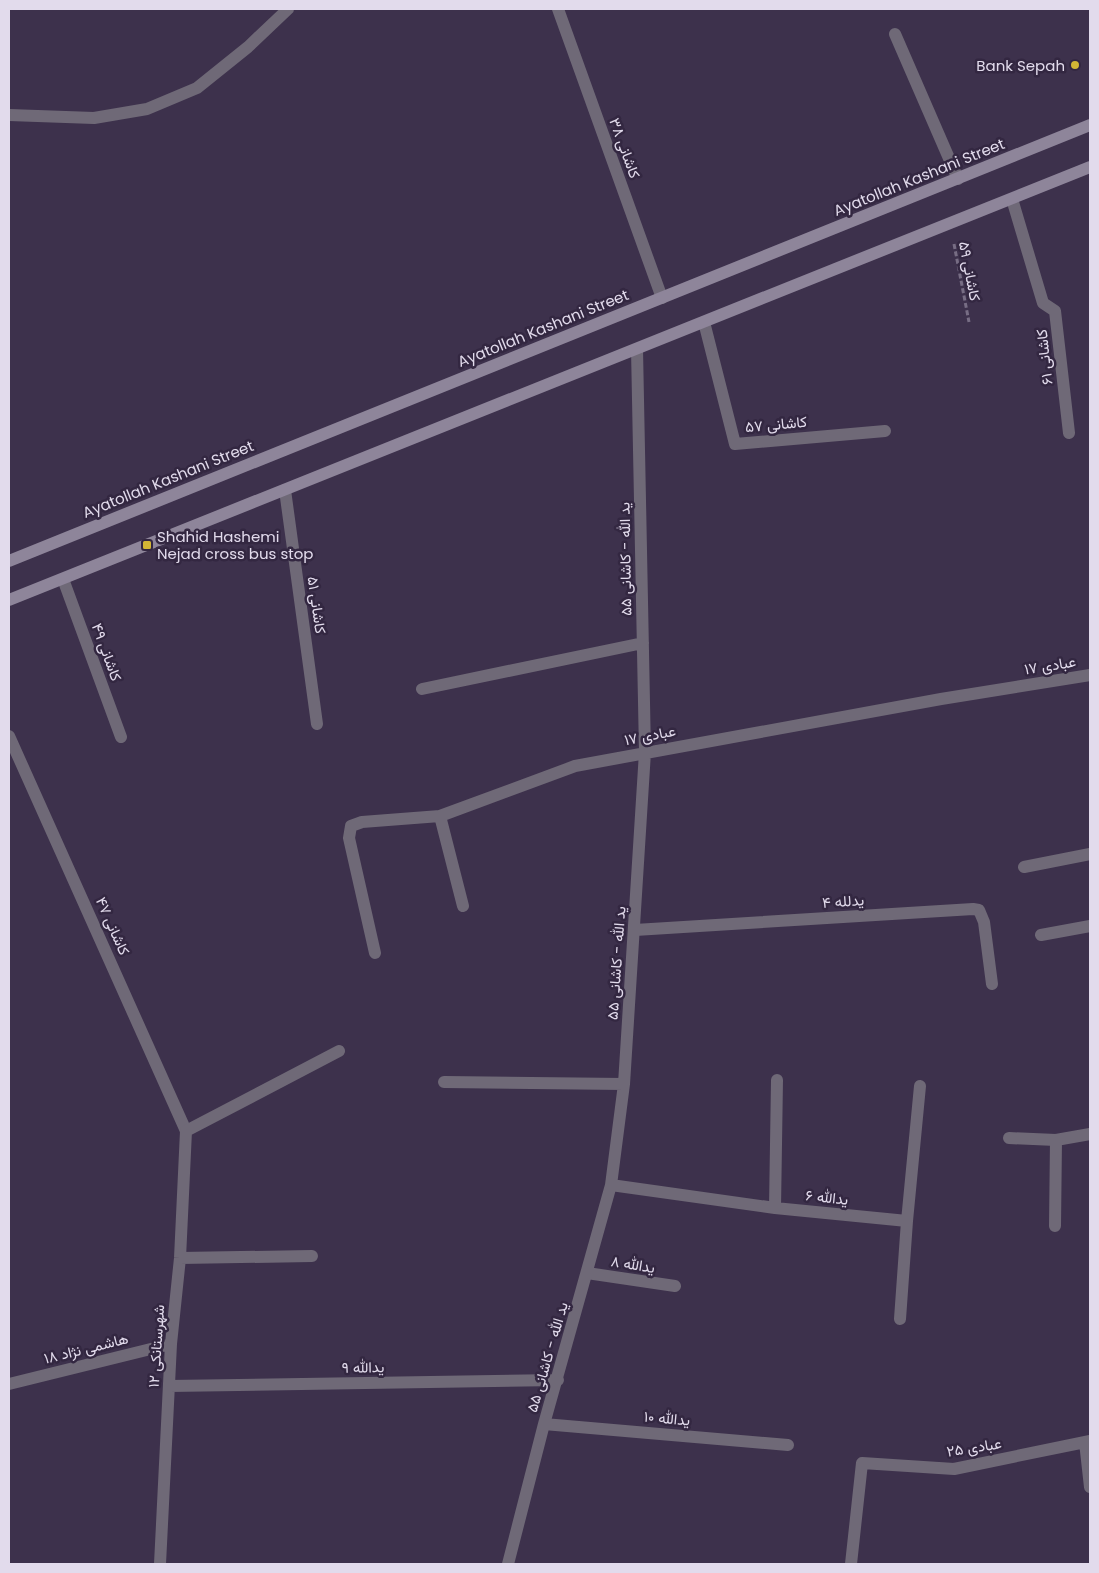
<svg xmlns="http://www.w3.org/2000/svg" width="1099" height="1573" viewBox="0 0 1099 1573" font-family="Poppins,Vazirmatn,sans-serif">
  <rect width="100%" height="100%" fill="#3d314c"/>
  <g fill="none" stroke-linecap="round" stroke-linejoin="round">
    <path stroke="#776d84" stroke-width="3" stroke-dasharray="5 2.5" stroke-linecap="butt" d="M954,244L969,322"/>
    <path stroke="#6f6977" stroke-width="12" d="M704,322L735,444L885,431
      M285,490L317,724
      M63,579L121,737
      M9,736L186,1131"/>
    <path stroke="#6f6977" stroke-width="12" d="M558,9L662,298
      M895,34L958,179
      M9,115L94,118L147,109L197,88L248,47L288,9
      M1012,199L1043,303L1055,311L1069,433
      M422,689L643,643
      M440,816L463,906
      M1024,867L1090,854
      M635,930L973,909L979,910L984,922L992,984
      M1041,935L1090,926
      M375,953L349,838L351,826L362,822L440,816L575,766L941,699L1090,675
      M444,1082L624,1084
      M1009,1138L1056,1140L1090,1134
      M611,1185L775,1208L907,1221L920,1086
      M775,1208L777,1080
      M1055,1226L1056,1140
      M180,1258L312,1256
      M587,1273L675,1286
      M900,1319L907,1221
      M9,1384L171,1344
      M169,1386L558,1380
      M544,1424L788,1445
      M1085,1442L1090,1487
      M160,1564L171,1344L180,1258L186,1131L339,1051
      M508,1564L544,1424L611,1185L624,1084L645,752L637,349
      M851,1564L862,1463L954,1469L1090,1441"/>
    <path stroke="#8e859a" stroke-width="12" d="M9,561L1090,125
      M9,600L1090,167"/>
  </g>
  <g fill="#d3b635" stroke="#332741" stroke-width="2">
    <circle cx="1075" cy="65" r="5"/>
    <rect x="142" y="540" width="10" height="10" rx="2.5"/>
  </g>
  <g text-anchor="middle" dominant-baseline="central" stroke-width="5" stroke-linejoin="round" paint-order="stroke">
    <g font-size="15" fill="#e2dbec" stroke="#332741" text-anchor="end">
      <text x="1065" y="65">Bank Sepah</text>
      <text x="157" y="536" text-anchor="start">Shahid Hashemi<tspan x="157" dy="17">Nejad cross bus stop</tspan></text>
    </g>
    <g font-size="15" fill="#e2dbec" stroke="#332741">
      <text transform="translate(625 148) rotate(70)">کاشانی ۳۸</text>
      <text transform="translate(919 177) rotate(-22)">Ayatollah Kashani Street</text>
      <text transform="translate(970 271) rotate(79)">کاشانی ۵۹</text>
      <text transform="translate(543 328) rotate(-22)">Ayatollah Kashani Street</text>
      <text transform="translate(1044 357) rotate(-96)">کاشانی ۶۱</text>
      <text transform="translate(776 424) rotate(-5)">کاشانی ۵۷</text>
      <text transform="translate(168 479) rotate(-22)">Ayatollah Kashani Street</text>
      <text transform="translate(625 559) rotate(-91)">ید الله - کاشانی ۵۵</text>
      <text transform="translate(317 605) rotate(82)">کاشانی ۵۱</text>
      <text transform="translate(107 652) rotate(70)">کاشانی ۴۹</text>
      <text transform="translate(1050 665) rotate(-9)">عبادی ۱۷</text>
      <text transform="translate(650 735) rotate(-11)">عبادی ۱۷</text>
      <text transform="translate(843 901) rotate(-4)">یدلله ۴</text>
      <text transform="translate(113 926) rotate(66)">کاشانی ۴۷</text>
      <text transform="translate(616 963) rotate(-86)">ید الله - کاشانی ۵۵</text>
      <text transform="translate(827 1197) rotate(6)">یدالله ۶</text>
      <text transform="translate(633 1264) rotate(9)">یدالله ۸</text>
      <text transform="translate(156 1346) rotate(-86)">شهرستانکی ۱۲</text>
      <text transform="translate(86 1348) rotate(-14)">هاشمی نژاد ۱۸</text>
      <text transform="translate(547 1357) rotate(-74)">ید الله - کاشانی ۵۵</text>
      <text transform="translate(363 1367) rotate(-1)">یدالله ۹</text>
      <text transform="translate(667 1418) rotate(5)">یدالله ۱۰</text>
      <text transform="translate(974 1447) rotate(-9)">عبادی ۲۵</text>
    </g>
  </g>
  <rect width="1099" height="1573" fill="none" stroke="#e2dbec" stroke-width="20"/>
</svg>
